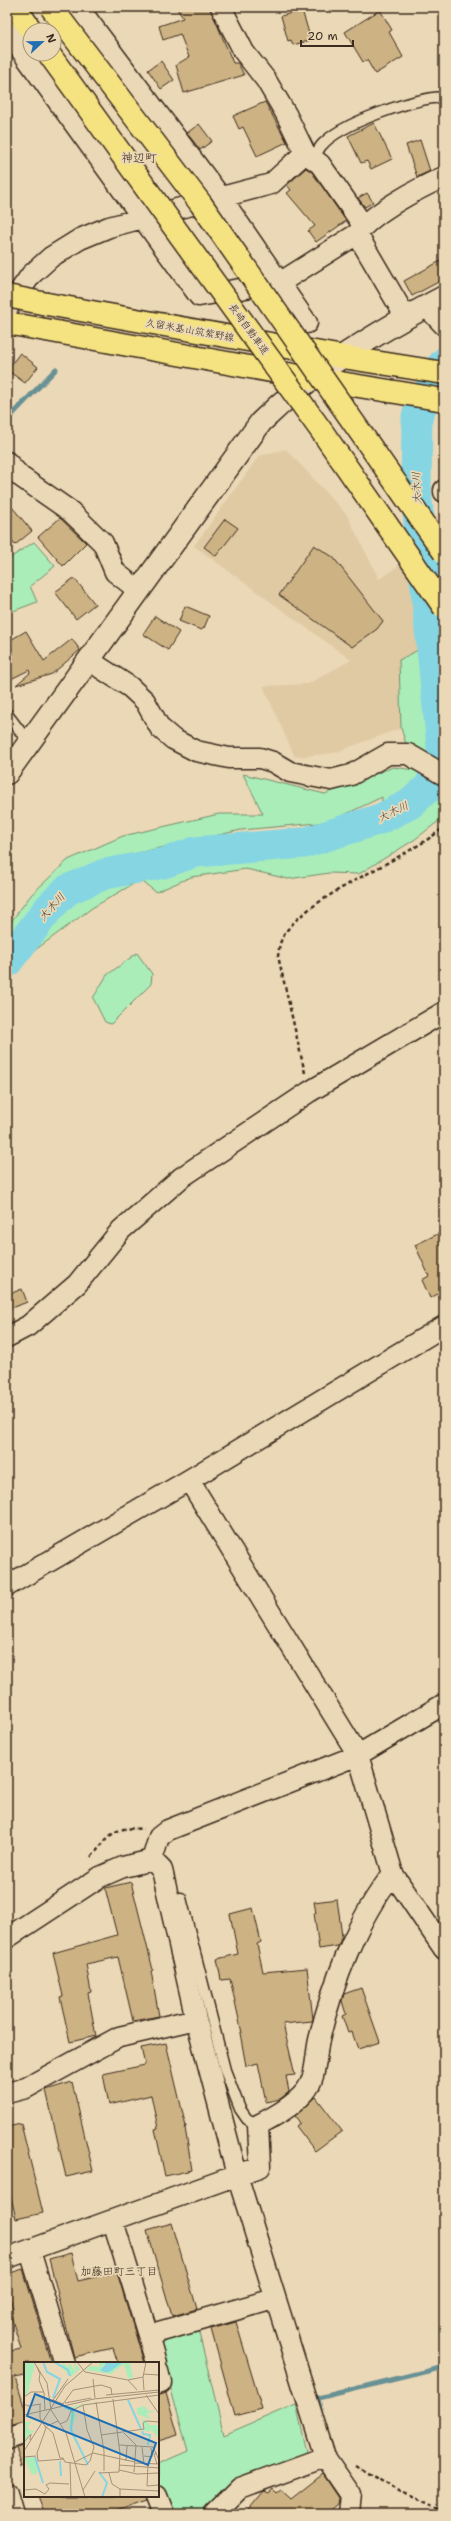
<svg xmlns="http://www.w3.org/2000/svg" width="451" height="2521" viewBox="0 0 451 2521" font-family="'Shantell Sans','Klee One',sans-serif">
  <rect width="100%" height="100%" fill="#ebd8b6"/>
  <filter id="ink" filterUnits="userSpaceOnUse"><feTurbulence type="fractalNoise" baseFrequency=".025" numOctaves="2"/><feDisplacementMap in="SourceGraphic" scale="8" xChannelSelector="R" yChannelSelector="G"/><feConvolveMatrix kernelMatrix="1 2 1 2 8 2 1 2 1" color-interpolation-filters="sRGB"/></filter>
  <g filter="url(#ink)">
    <path fill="#dfcaa4" d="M286,449L347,515L379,579L406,561L420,649L399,661L401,728L334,753L295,757L263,686L308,684L351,660L194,546L259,456Z"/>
    <path fill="#aaedb8" stroke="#728c6b" d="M34,542L55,566L30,586L37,602L8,613L7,560Z
      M420,649L444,662V817L414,840L359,874L329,873L288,879L246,869L191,877L156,892L140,880L92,908L23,959L45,927L79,897L202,856L305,852L381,826L382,797L329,822L241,830L119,857L67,882L45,902L7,950V927L31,895L68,860L123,836L219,814H263L243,774L325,794L393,767L414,770L401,728L399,660Z
      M137,953L152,974L151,984L111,1024L105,1022L93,998L107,975Z
      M197,2325L224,2435L296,2404L308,2456L235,2483L201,2514H170L158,2484V2464L188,2451L157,2339Z"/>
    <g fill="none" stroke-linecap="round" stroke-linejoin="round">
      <path stroke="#689194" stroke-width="5" d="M7,420L56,369
        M320,2410L318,2398L444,2367"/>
      <path stroke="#86d5e3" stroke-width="31" d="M7,962L49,908L67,890L105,874L164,863L195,852L304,843L380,819L410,804L430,786L443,756L416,492L417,416L438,370L444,363"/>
    </g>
    <path fill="#cdb383" stroke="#3b2a1e" d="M176,7H210L233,63H238L244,75L184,93L176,65L189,57L180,34L163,40L159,26L183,18Z
      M302,10L311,40L293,45L291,40L288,41L281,16Z
      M380,10L392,30L389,32L403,57L375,74L367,60L363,62L345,32Z
      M161,61L174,80L161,89L148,70Z
      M265,102L287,142L257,156L243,127L239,129L233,116Z
      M374,123L392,159L371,169L367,161L361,163L348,136Z
      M199,124L212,141L200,150L187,133Z
      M420,140L430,171L417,177L406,145Z
      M306,168L312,172L346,221L316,242L308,231L315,226L287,193L291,190L287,185Z
      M367,193L373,202L365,207L358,198Z
      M444,259V279L412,296L404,281Z
      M20,353L38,367L25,383L7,370Z
      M7,501L32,531L15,545L7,535Z
      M60,518L86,543L63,566L38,537Z
      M225,519L238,528L216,556L204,547Z
      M314,545L333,557L383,621L377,629L352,647L279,595Z
      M74,578L95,604L76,619L55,592Z
      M185,606L209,616L204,628L201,630L179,621Z
      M155,616L179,632L168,650L143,634Z
      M26,631L44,661L72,639L80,650L52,674L16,685L30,673L29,670L7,681V642Z
      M444,1231V1307L438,1294L430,1298L422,1280L429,1276L415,1245Z
      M22,1289L27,1302L7,1310V1295Z
      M131,1882L153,1970L151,1971L159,2016L133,2021L118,1957L86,1964L91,1992L88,1993L96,2036L70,2042L60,1997L63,1996L53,1953L117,1935L105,1888Z
      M337,1899L342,1936L338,1946L319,1949L314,1913H316L314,1902Z
      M253,1908L261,1942L257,1944L263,1972L307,1968L313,2019L312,2021L283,2024L295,2075L286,2076L289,2092L280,2099L266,2102L258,2063L246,2066L240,2033H242L230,1979L221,1980L217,1959L238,1954L230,1914Z
      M361,1988L380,2042L358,2049L352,2032L348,2033L342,2016L346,2014L342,2001L344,1994Z
      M166,2043L186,2127L185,2128L192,2170L165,2176L155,2129L158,2128L151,2095L109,2105L103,2074L145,2065L141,2048Z
      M72,2082L93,2171L66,2177L46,2090Z
      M316,2097L342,2131L315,2151L296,2126L300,2123L295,2116Z
      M21,2124L43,2213L16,2219L7,2179V2127Z
      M172,2223L197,2309L172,2316L147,2230Z
      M71,2253L78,2281L117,2272L144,2363H118L113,2348L74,2357L49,2259Z
      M23,2269L51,2363H25V2375L15,2377L25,2409V2422L9,2426L7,2418V2352L21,2349L9,2310L13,2308L7,2288V2274Z
      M236,2322L262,2409L235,2416L211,2329Z
      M166,2393L178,2435L158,2441V2395Z
      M25,2445V2465L22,2466L16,2448Z
      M323,2474L339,2498L338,2504L326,2514H245L264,2491L269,2493L273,2489L277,2493L281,2490L291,2499Z
      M38,2496H146L147,2501L108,2514H45Z"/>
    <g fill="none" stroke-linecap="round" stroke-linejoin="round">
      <defs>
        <path id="service" d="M314,159C316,155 318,150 321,146C340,123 415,98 444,97
          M7,714L29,743
          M169,1900L181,1898L225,2070L240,2109L247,2119L258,2125"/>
        <path id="minor" d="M78,7L222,199L307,323
          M221,7L244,52L266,80L286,114L305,153L320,164L363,225
          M7,31L199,296L281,282L357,234C372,213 419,188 444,177
          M357,234L405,316
          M426,306L444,325
          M7,309L31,275L51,257L80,239L109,227L271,184L305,153
          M7,462L21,477L70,511L103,543L115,572L138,590
          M444,490V492
          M90,661L130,687L145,701L160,728L173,739L196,751L229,758H260L273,762L290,772L331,780L351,775L388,754H408L444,775
          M7,1337L28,1326L77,1284L121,1230L182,1177L309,1092L444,1012
          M189,1480L358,1755L393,1874L444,1949
          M7,1586L189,1480L444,1326
          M152,1860L162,1870L196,2019L237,2175L325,2457L351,2495L349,2514
          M152,1860L159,1837L168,1830L358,1755L444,1704
          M7,1938L100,1877L123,1867L152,1860
          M7,2093L26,2088L119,2037L196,2019
          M113,2221L148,2335
          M30,2251L64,2363
          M7,2258L260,2167L258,2125C275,2116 292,2107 305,2092C317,2077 315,2057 319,2040C332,1985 358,1916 393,1874
          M156,2363L148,2335L274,2299
          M158,2371L161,2383L158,2384
          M7,2439L25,2433
          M7,2493L13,2514
          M157,2496L164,2514
          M214,2514L240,2488L325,2457"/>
        <path id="tertiary" d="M7,773L261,422C314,370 379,331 444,297"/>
        <path id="primary" d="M47,304L343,357L444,373
          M7,323L310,378L444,400"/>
        <path id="motorway" d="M15,7L31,30"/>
      </defs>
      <use href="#service" stroke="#3b2a1e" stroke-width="13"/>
      <use href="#minor" stroke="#3b2a1e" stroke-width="23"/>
      <use href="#tertiary" stroke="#3b2a1e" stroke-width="25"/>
      <use href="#primary" stroke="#3b2a1e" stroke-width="25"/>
      <use href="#motorway" stroke="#3b2a1e" stroke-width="25"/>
      <path stroke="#3b2a1e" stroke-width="2.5" stroke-dasharray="4 3" stroke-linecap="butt" d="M305,1073L278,956C279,951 279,945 281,941C298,898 406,861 444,827
        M91,1857C111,1835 112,1826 143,1829
        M355,2466L401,2492L444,2510"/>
      <use href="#service" stroke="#ebd8b6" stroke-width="10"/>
      <use href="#minor" stroke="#ebd8b6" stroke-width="20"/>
      <use href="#tertiary" stroke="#ebd8b6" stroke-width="22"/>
      <use href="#primary" stroke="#f5e382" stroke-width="22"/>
      <use href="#motorway" stroke="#f5e382" stroke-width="22"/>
      <defs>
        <path id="primary-bridge" d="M7,296L47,304"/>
        <path id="motorway-bridge" d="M51,7L201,204L444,552
          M49,54L323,433L444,607"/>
      </defs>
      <use href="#primary-bridge" stroke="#3b2a1e" stroke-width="25" stroke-linecap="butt"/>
      <use href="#motorway-bridge" stroke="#3b2a1e" stroke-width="25" stroke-linecap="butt"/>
      <use href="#primary-bridge" stroke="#f5e382" stroke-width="22"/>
      <use href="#motorway-bridge" stroke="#f5e382" stroke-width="22"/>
    </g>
  </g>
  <g text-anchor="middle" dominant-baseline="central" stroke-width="3.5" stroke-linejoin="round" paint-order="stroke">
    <g font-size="10" fill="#3b2a1e" stroke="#ebd8b6">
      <text transform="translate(249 329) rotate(54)">長崎自動車道</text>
      <text transform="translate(190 330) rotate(10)">久留米基山筑紫野線</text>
    </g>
    <g font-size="11" font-style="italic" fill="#46443c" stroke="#ebd8b6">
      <text transform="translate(417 488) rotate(-92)">大木川</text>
      <text transform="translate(393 812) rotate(-26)">大木川</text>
      <text transform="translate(52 907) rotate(-48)">大木川</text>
    </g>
    <g font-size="11" fill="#3b2a1e" stroke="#ebd8b6">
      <text x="119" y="2271">加藤田町三丁目</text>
    </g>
    <g font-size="12" fill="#3b2a1e" stroke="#ebd8b6">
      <text x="139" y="158">神辺町</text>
    </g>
  </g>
  <g transform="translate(24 2362)">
    <rect width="135" height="135" fill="#ebd8b6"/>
    <path d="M0,0L11,2L3,33L0,32ZM45,0L51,10L50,1L56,7L46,15L38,5L39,1L45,5ZM75,0L81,1L76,8L85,10L96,1L108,0L106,2L109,15L104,17L100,2L87,12L62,8L66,4L75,5ZM71,40L49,46L52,54L48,64L49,71L47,67L48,61L49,56V51L46,68L51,77L52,82L45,67L47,49L42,46ZM121,44L123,48L131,50L123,51L126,57L113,52V46ZM117,57L123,59L125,63H133L135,67L134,75L126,67V70L118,68L121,65ZM0,60H8L3,64L6,69L11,68L4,74L0,86ZM10,95L14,106L13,111L8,113L0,96Z" fill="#aaedb8"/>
    <path d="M81,0H99L85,10H80L76,8L81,3Z" fill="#86d5e3"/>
    <path fill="none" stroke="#86d5e3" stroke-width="2" d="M19,0L23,10L36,17L29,36M30,0L44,8L46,14M104,38L117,67M40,45L49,49L47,68L64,103M118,69L119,72L126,73L124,83M11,95L19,121M36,99L37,114M75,110L83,121L78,135"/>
    <path fill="none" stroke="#a59279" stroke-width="1" d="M10,0L23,21L27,48L42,71L61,135M53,0L61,10L104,18L113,28M13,5L16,12L15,18L20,31L21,48M119,12L135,13M69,17L71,36M104,18L119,15M120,28L119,15L122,0M82,33L135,28M122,33L135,52M0,35L7,30H20M29,38L44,17M26,39L29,38L39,42L49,28L77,23L87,26L88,33M72,40L80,89V109M41,41L67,36M0,42L4,44L17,42M16,42V56L22,66L13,91L14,99L40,97M0,53L70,37L135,30M36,62L43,59L47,49L59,43L135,33M20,63L29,71L36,96H39L41,100L62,103L66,99L70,85L63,68L59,43M23,64L34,59M100,71L112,83L110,110M77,73L120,67L119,61L122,59L135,60M0,80L7,72L6,78M95,83L129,85L135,98M118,85L120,102M0,89L41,24L69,0M133,91L130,92L133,102M120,94L128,95L127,86M0,95L12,94M102,99L103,84M46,100L47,135M51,100L69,91L111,100M111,101L135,102M124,102L123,124L135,123M95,103L135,106M95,108L113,112L135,111M75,111L95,110L96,91L89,37M85,111L88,122L96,127V135M96,127L135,129M0,128L12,127L21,132L25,127L22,123L26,121L45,122M59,128L71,109"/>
    <path fill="#1f6fb2" fill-opacity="0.15" stroke="#1f6fb2" stroke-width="2" d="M11,32L132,81L124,103L3,54Z"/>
    <rect width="135" height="135" fill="none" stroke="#3b2a1e" stroke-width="2"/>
  </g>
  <rect width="451" height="2521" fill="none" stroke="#ebd8b6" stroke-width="24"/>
  <rect x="12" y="12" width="427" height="2497" fill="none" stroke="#3b2a1e" stroke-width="1.5" filter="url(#ink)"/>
  <g transform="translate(42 42) rotate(68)"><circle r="19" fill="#ebd8b6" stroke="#a59279"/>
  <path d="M0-3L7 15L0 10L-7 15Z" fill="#1f6fb2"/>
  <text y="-6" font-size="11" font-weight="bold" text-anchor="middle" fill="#3b2a1e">N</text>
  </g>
  <path d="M301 40v6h52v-6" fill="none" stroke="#3b2a1e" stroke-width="2"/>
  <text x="307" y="40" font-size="12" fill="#3b2a1e" stroke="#ebd8b6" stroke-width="3" paint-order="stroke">20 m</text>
</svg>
